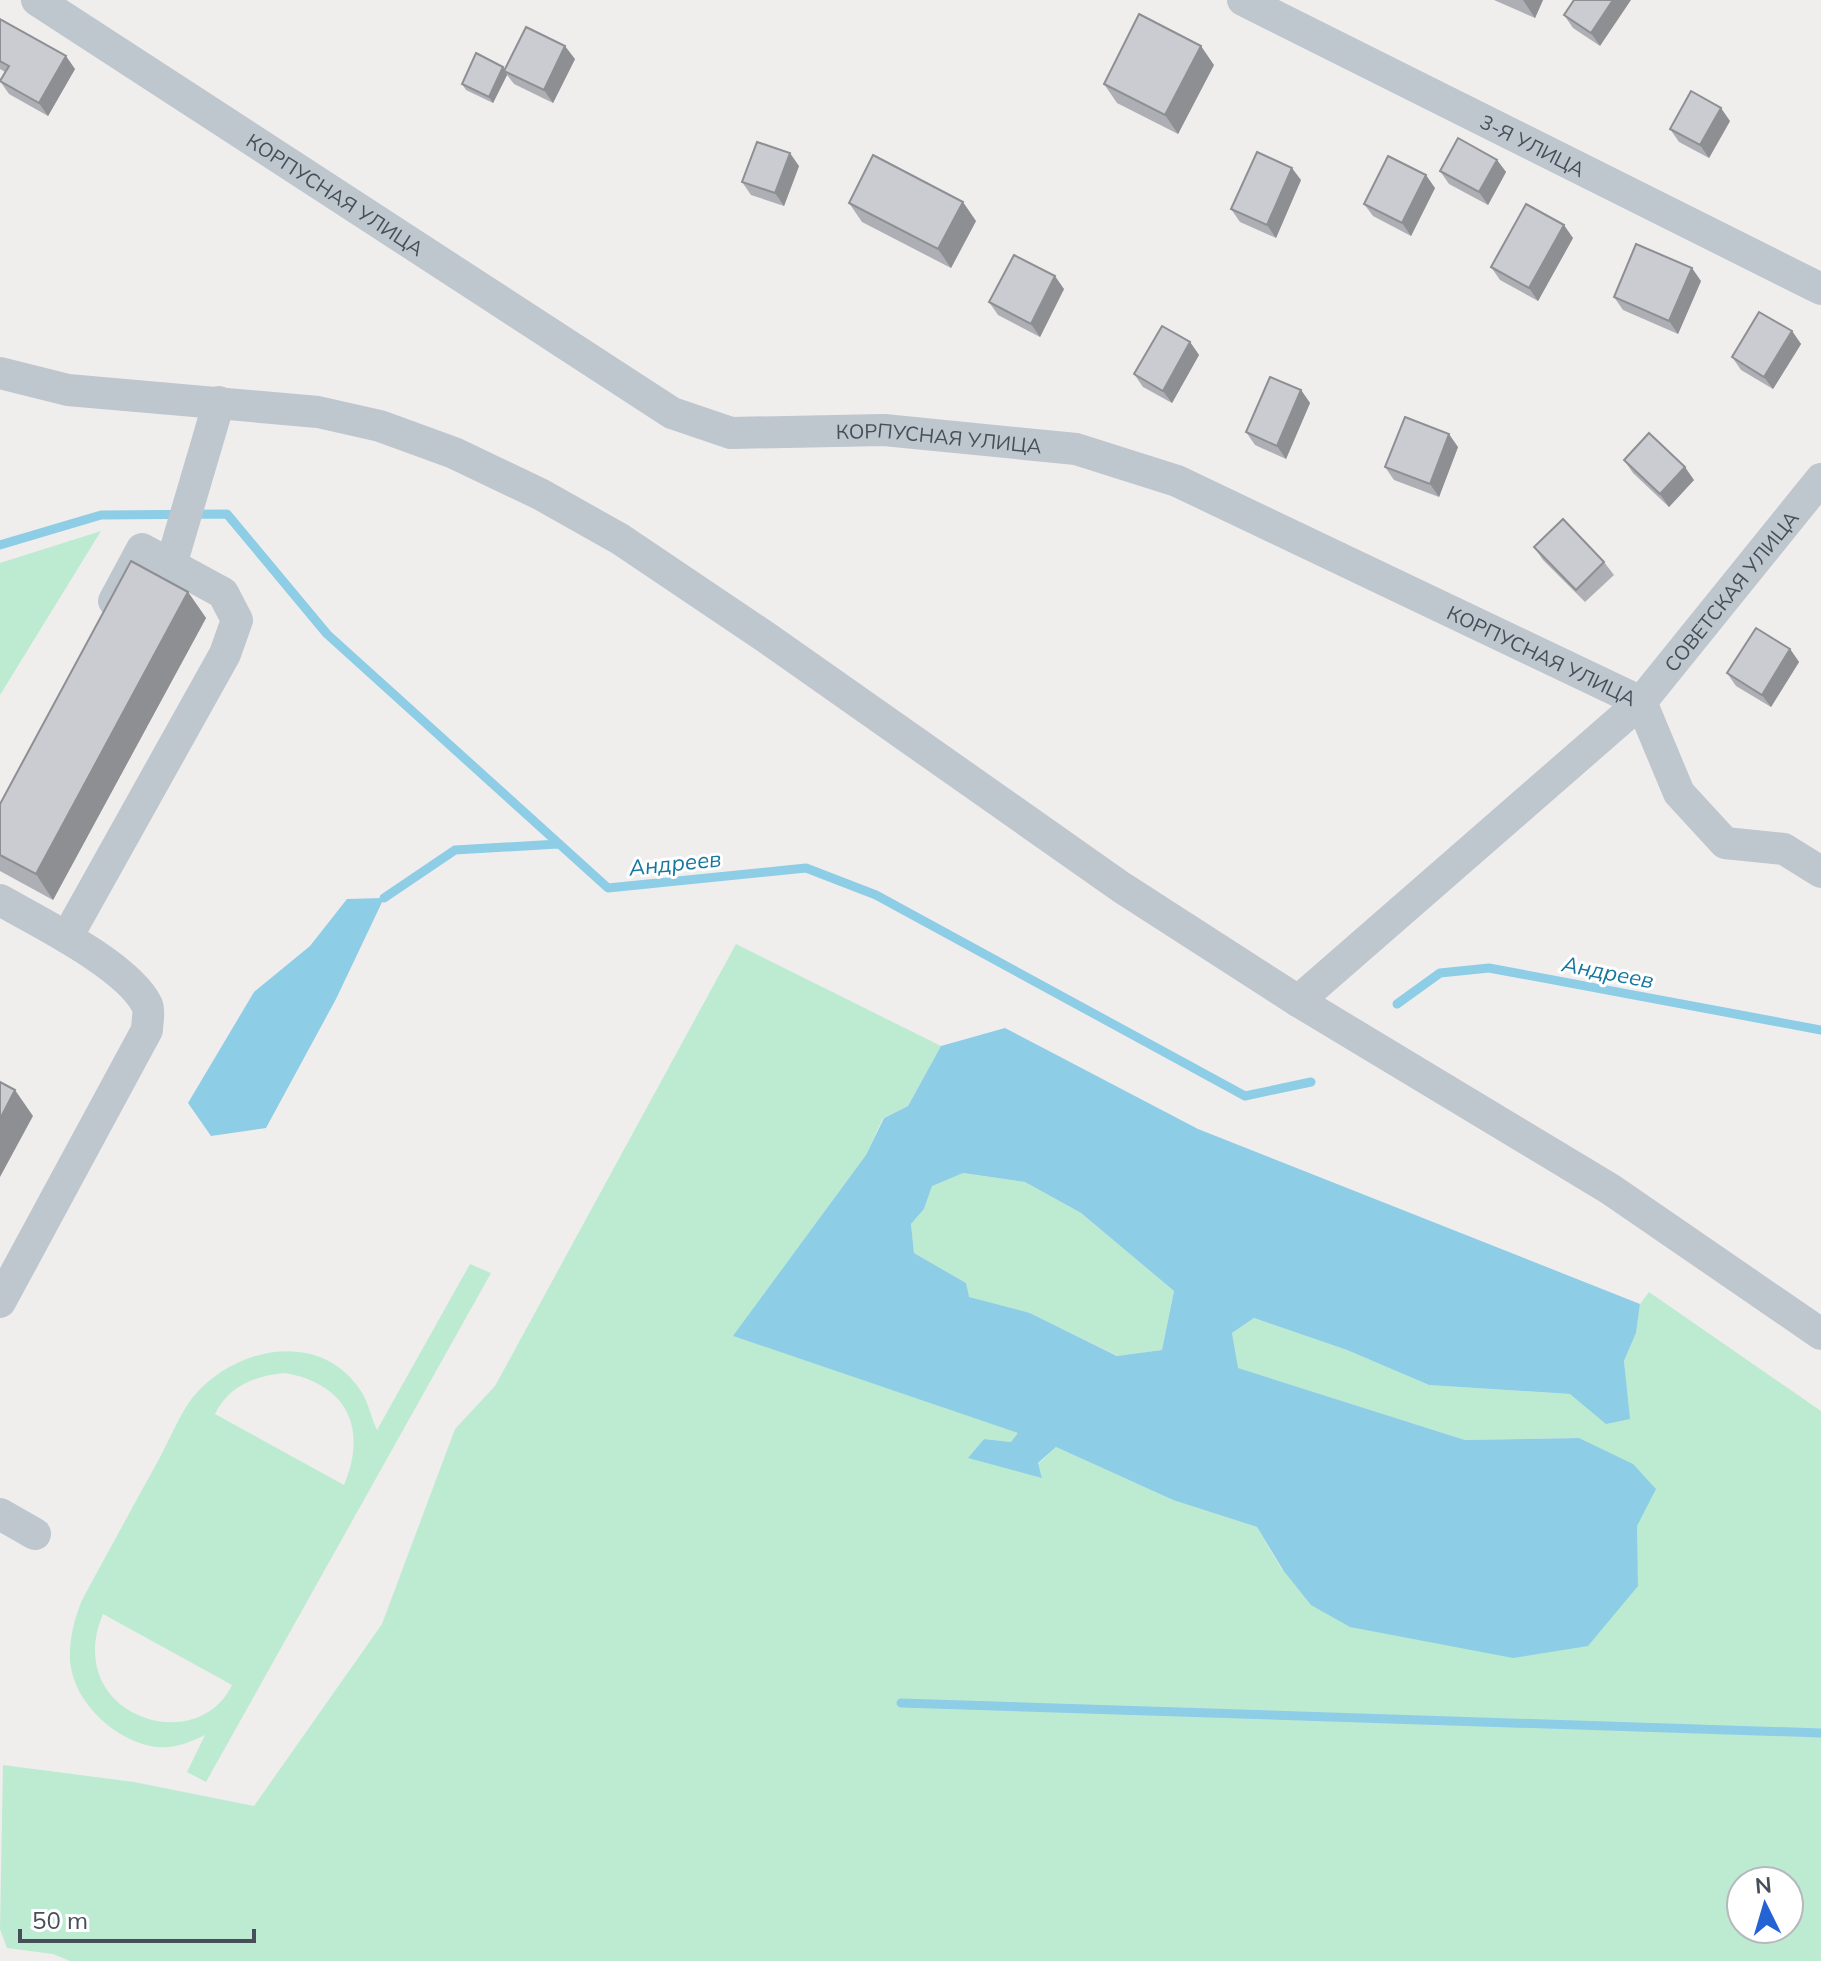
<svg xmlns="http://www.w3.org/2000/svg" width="1821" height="1961" viewBox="0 0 1821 1961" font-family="Mulish,sans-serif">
  <rect width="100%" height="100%" fill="#f0eded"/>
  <path fill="#bdebd2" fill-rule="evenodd" d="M101,531L0,695V563Z
    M736,944L941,1046L908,1106L883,1118L866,1155L734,1336L1019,1433L1011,1442L984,1439L969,1458L1042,1477L1038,1464L1056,1447L1173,1500L1257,1527L1282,1570L1638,1586L1636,1526L1655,1489L1579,1438L1465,1440L1237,1368L1232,1333L1254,1318L1347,1350L1429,1385L1571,1394L1629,1419L1624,1361L1636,1333L1640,1304L1649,1292L1821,1411V1961H70L53,1954L7,1948L0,1929L3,1765L134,1782L254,1806L382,1624L455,1429L495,1386ZM1741,1881H1789V1929H1741Z
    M962,1173L1025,1182L1081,1213L1174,1291L1162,1350L1118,1356L1030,1313L968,1297L966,1283L914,1253L911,1224L924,1209L932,1185Z
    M470,1264L491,1273L206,1782L187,1772L205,1735C191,1742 174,1749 157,1747C117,1742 74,1704 70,1661C69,1640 74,1620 82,1600C107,1554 132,1508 158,1461C169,1441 179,1415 193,1397C236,1345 325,1328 364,1396C369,1406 372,1420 377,1430ZM285,1373C347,1384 368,1428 344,1485L215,1414C229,1386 254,1376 285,1373ZM103,1614L232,1685C196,1760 61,1714 103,1614Z"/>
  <path fill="#8dcde6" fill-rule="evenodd" d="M384,898L336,999L266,1128L211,1136L188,1103L254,992L310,946L347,899Z
    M1005,1028L1198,1129L1640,1304L1636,1333L1624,1361L1630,1419L1606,1424L1570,1394L1429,1385L1347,1350L1254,1318L1232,1333L1238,1368L1465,1440L1579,1438L1633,1464L1656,1489L1637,1526L1638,1586L1588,1646L1513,1658L1350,1627L1311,1605L1283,1570L1257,1527L1173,1500L1056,1447L1038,1463L1042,1478L968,1458L984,1439L1011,1442L1018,1433L733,1336L866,1155L884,1118L908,1106L941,1046ZM963,1173L1025,1182L1081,1213L1174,1291L1162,1350L1117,1356L1030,1313L969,1297L966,1283L914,1253L911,1224L924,1209L932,1186Z"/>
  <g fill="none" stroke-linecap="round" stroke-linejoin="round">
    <path stroke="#8dcde6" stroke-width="9" d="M0,545L101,515L227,514L327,634L608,888L806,868L876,895L1245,1096L1311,1082
      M384,898L455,850L558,844
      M1397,1004L1440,973L1489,968L1821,1030
      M901,1703L1821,1733"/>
    <g stroke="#bec6ce" stroke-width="32">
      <path id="s1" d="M37,0L672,413L731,433L884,430L1076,449L1177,481L1641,702L1679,793L1725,843L1784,849L1821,872"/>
      <path id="s2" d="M1243,0L1821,289"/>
      <path d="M0,373L68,390L318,412L380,426L454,453L540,494L620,539L767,638L1121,887L1298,1001L1610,1189L1821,1334"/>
      <path d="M171,565L219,402"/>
      <path d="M0,900C39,922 128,966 147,1005C150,1012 147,1022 147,1030L0,1302"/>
      <path d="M67,937L225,654L237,620L223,593L142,549L114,601"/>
      <path id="s3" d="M1298,1001L1641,702L1821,479"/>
      <path d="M0,1514L35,1534"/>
    </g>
  </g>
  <path fill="#aeafb5" d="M1494,0H1543L1535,18Z
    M1574,0L1600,46L1573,28L1564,15Z
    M0,19L75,69L48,116L9,94L0,81L5,72L0,69Z
    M575,59L553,103L514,84L507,75L493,103L466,90L462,84L503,67L505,69Z
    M1214,65L1178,134L1117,103L1104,84Z
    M1730,121L1709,158L1679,142L1670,129Z
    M1497,160L1506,172L1488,205L1449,184L1440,171Z
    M799,166L784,206L751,195L742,182Z
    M1301,180L1276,238L1240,222L1231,209Z
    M1435,188L1411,236L1373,216L1364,204Z
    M849,203L976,221L951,268L862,222Z
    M1573,238L1538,301L1500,280L1491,267Z
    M1701,281L1678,334L1623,310L1614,297Z
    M1064,289L1040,337L998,315L989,302Z
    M1792,331L1801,344L1773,389L1741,370L1732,357Z
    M1190,342L1199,355L1172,403L1143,387L1134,374Z
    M1301,390L1310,403L1286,459L1255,445L1246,432Z
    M1458,447L1439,497L1394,480L1385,467Z
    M1624,460L1694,480L1669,507L1633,473Z
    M1534,547L1604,562L1614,575L1585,602L1543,560Z
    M188,592L206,618L53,900L0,871V804Z
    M1790,649L1799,662L1771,707L1736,686L1727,673Z"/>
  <path fill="#8d8f93" d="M1523,0H1543L1535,18Z
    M1613,0H1631L1600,46L1591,33Z
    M565,46L575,59L553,103L544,90Z
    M1201,46L1214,65L1178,134L1165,115Z
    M66,56L75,69L48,116L39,103Z
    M503,67L507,75L493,103L489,97Z
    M1721,108L1730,121L1709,158L1700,145Z
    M790,153L799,166L784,206L775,193Z
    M1497,160L1506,172L1488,205L1479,192Z
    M1292,168L1301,180L1276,238L1267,225Z
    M1426,175L1435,188L1411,236L1402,223Z
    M963,202L976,221L951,268L938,249Z
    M1564,225L1573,238L1538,301L1529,288Z
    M1692,268L1701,281L1678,334L1669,321Z
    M1055,276L1064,289L1040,337L1031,324Z
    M1792,331L1801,344L1773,389L1764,377Z
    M1190,342L1199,355L1172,403L1163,391Z
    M1301,390L1310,403L1286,459L1277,446Z
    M1449,434L1458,447L1439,497L1430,484Z
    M1685,467L1694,480L1669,507L1660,494Z
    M188,592L206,618L53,900L36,874Z
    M1790,649L1799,662L1771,707L1762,695Z
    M15,1090L33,1116L0,1177V1119Z"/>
  <path fill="#caccd2" stroke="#8d8f93" stroke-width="2" d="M1574,0H1613L1591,33L1564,15Z
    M1139,14L1201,46L1165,115L1104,84Z
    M0,19L66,56L39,103L0,81L9,66L0,61Z
    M526,27L565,46L544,90L504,71Z
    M476,53L503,67L489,97L462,84Z
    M1691,91L1721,108L1700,145L1670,129Z
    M1458,138L1497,160L1479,192L1440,171Z
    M757,142L790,153L775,193L742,182Z
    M1257,152L1292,168L1267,225L1231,209Z
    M873,155L963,202L938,249L849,203Z
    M1388,156L1426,175L1402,223L1364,204Z
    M1526,204L1564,225L1529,288L1491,267Z
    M1636,244L1692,268L1669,321L1614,297Z
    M1014,255L1055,276L1031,324L989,302Z
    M1759,312L1792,331L1764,377L1732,357Z
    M1162,326L1190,342L1163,391L1134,374Z
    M1270,377L1301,390L1277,446L1246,432Z
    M1405,417L1449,434L1430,484L1385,467Z
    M1649,433L1685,467L1660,494L1624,460Z
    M1563,519L1604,562L1576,590L1534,547Z
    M131,561L188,592L36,874L0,855V804Z
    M1756,628L1790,649L1762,695L1727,673Z
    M0,1082L15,1090L0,1119Z"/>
  <g text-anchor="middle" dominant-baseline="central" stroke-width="6" stroke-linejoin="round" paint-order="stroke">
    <g font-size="20" fill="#464f59" stroke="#fff">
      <text stroke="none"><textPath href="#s2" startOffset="324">3-Я УЛИЦА</textPath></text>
      <text stroke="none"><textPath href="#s1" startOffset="356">КОРПУСНАЯ УЛИЦА</textPath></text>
      <text stroke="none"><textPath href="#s1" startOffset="1028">КОРПУСНАЯ УЛИЦА</textPath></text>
      <text stroke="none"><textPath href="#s3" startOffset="598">СОВЕТСКАЯ УЛИЦА</textPath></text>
      <text stroke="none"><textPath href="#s1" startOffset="1676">КОРПУСНАЯ УЛИЦА</textPath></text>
    </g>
    <g font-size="22" font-style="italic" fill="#15779e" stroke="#fff">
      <text transform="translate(675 863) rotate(-6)">Андреев</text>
      <text transform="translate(1608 972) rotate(11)">Андреев</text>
    </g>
  </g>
  <g transform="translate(1765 1905) rotate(355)"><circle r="38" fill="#ffffff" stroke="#b5b9bd" stroke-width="2"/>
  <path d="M0-6L14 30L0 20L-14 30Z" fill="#2463d3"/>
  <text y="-12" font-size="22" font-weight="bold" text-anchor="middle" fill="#464f59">N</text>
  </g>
  <path d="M20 1929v12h234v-12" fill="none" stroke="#464f59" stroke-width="4"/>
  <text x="32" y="1929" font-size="24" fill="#464f59" stroke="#ffffff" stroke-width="6" paint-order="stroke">50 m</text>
</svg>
